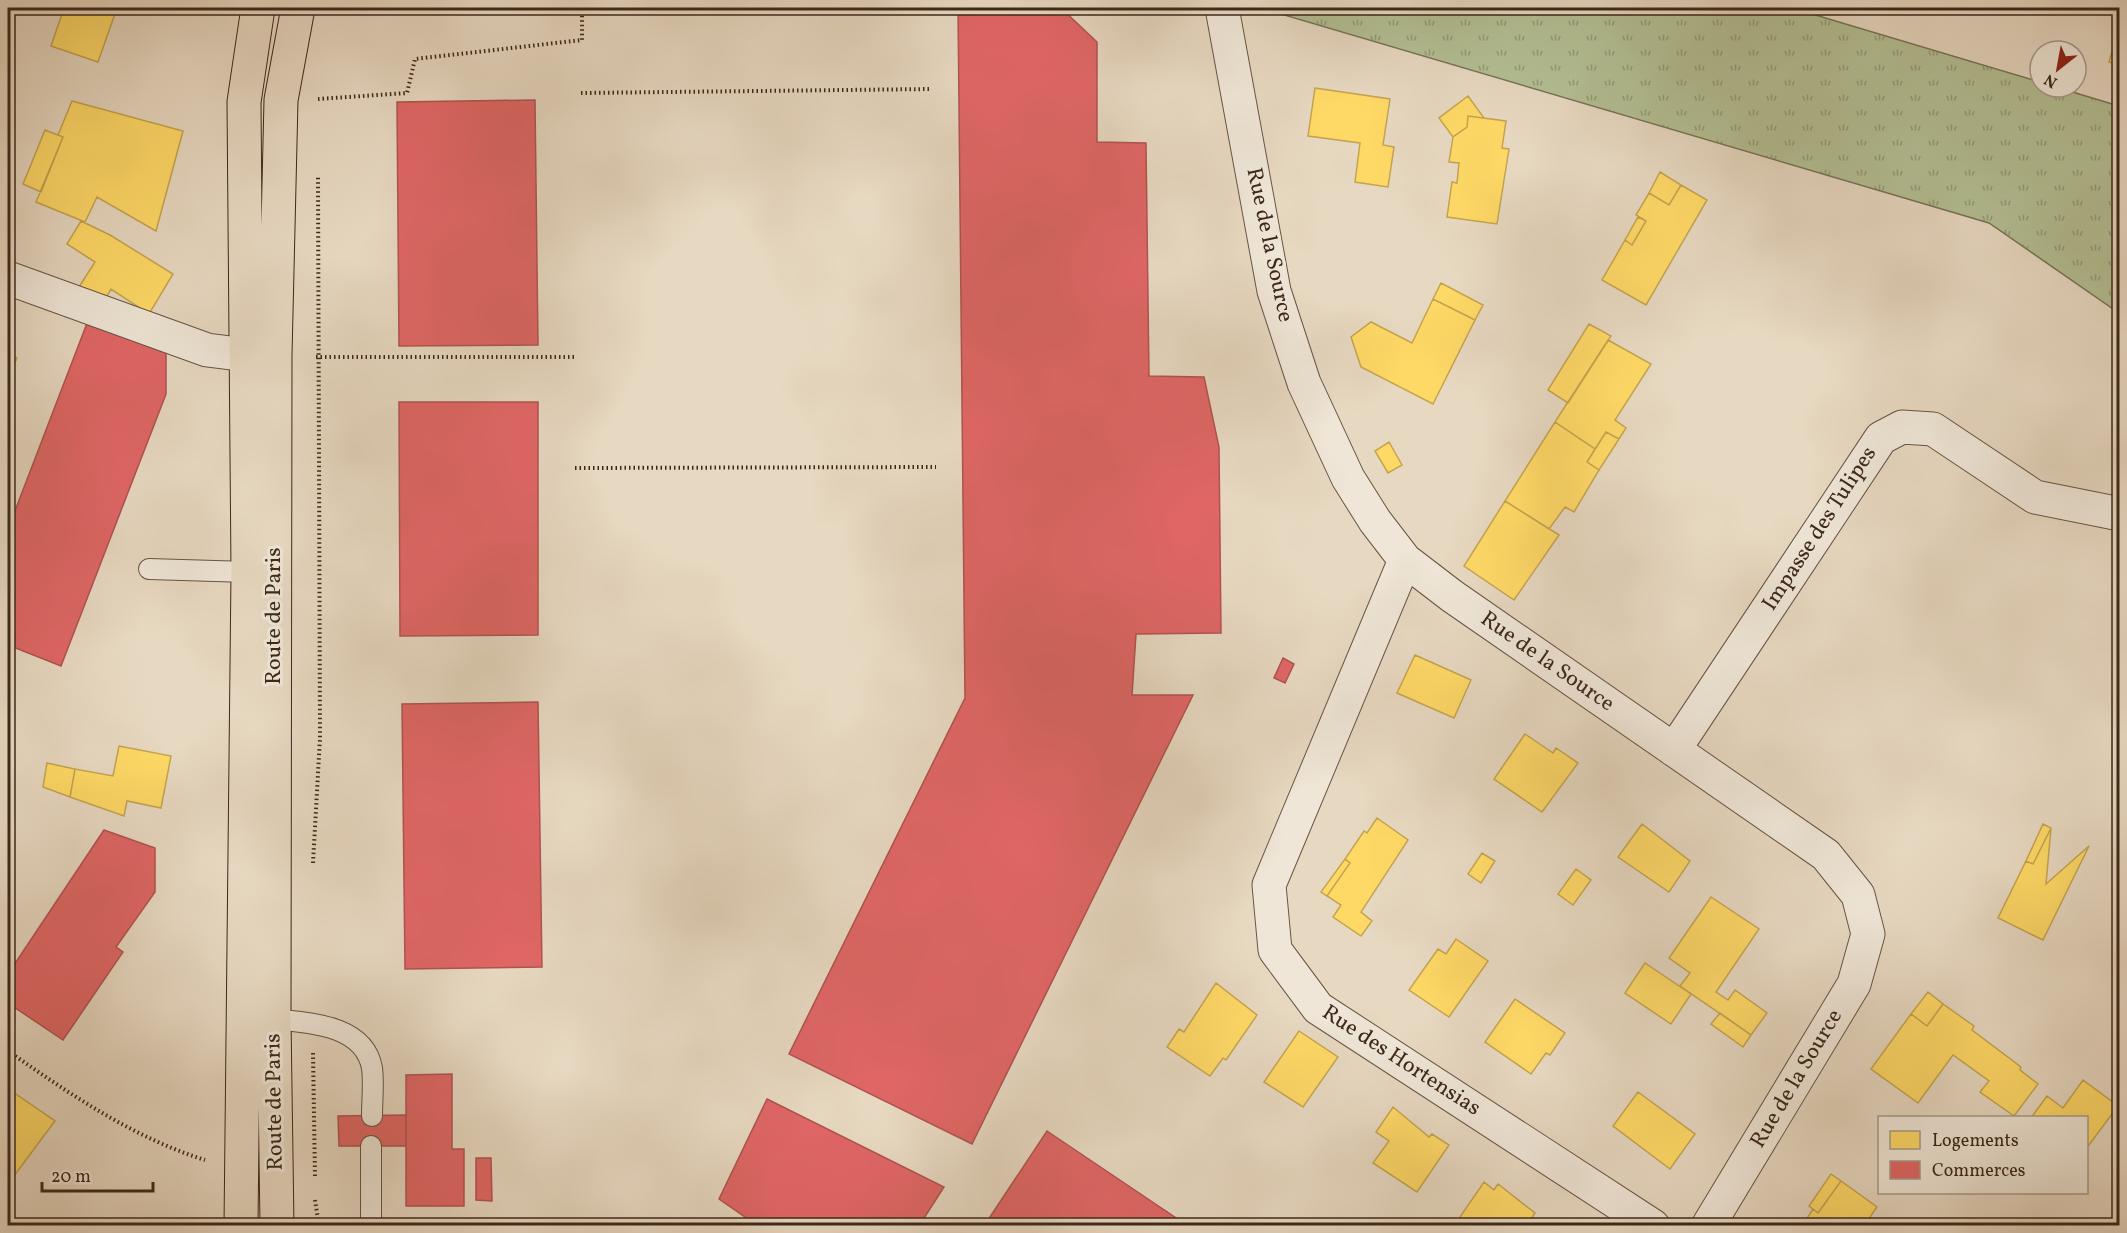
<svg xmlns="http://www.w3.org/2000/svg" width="2127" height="1233" viewBox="0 0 2127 1233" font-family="Vollkorn,serif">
  <defs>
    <pattern id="grass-tufts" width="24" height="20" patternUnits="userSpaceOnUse" patternTransform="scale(1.5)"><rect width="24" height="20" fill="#b3bf94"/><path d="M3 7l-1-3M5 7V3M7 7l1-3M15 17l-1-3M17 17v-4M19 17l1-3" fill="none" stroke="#939b78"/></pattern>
  </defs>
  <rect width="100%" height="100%" fill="#e7d8c1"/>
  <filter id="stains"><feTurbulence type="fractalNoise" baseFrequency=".00333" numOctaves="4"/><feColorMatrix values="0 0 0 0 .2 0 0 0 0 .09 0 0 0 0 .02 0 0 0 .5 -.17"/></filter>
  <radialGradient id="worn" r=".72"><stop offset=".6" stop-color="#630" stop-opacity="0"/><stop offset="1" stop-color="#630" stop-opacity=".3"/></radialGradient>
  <path fill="url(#grass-tufts)" stroke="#787457" stroke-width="1.5" d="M1261,8H1792L2040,82V87H2056L2119,106V313L1989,223Z"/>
  <path fill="#ffd966" stroke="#c4a44f" stroke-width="1.5" d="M64,8H117L98,62L51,46Z
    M2120,24V65L2109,62Z
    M1315,88L1390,99L1383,145L1394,147L1388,187L1355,182L1360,143L1308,136Z
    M1468,96L1484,118L1468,116L1467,127L1453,137L1439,118Z
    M72,101L183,131L156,231L97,197L85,222L36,202L63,137L58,135Z
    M1468,116L1506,121L1502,148L1509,149L1497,224L1447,217L1452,182L1457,183L1459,163L1449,162L1453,137L1467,127Z
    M45,130L63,137L41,192L23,184Z
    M1660,172L1681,185L1669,205L1649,193Z
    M1681,185L1707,200L1646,305L1602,280L1625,240L1632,245L1646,221L1636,215L1649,193L1669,205Z
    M1638,217L1646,221L1632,245L1625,240Z
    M81,221L110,235L173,274L149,314L111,289L106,298L79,287L95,262L67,244Z
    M1441,283L1483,305L1475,320L1433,299Z
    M1433,299L1475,320L1433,404L1361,367L1351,337L1371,322L1412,343Z
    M1589,324L1611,336L1568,403L1548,390Z
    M1608,340L1651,364L1615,420L1626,428L1619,439L1606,432L1595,449L1555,422Z
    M8,353L17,358L8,378Z
    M1555,422L1595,449L1587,462L1599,470L1574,512L1565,507L1549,529L1505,501Z
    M1606,432L1619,439L1599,470L1587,462Z
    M1389,442L1402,465L1388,473L1375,451Z
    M1505,501L1559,535L1514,600L1464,566Z
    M1415,655L1471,680L1454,718L1397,693Z
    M1525,734L1553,753L1556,748L1578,763L1542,812L1494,779Z
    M119,746L171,756L161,808L127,801L124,816L70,797L75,769L113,776Z
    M47,763L75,769L70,797L43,787Z
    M1377,818L1408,840L1361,912L1372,921L1361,936L1333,917L1341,905L1327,896L1350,863L1345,859L1364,831L1367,833Z
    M1642,824L1690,861L1669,892L1618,857Z
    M2043,824L2051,828L2033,864L2026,861Z
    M2051,828L2046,884L2089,846L2043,940L1998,918L2026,861L2033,864Z
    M1482,853L1495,861L1481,883L1468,874Z
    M1345,859L1350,863L1327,896L1321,892Z
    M1576,869L1591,880L1573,905L1558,894Z
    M1711,897L1759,929L1716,992L1728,1000L1735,990L1767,1013L1751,1035L1680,986L1690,973L1669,958Z
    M1456,939L1488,961L1449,1017L1409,990L1438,949L1446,954Z
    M1645,963L1691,994L1671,1024L1625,993Z
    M1216,983L1257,1015L1226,1060L1223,1058L1210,1076L1167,1047L1179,1029L1184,1032Z
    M1928,992L1943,1004L1927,1026L1911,1014Z
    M1515,999L1565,1033L1550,1055L1546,1053L1531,1074L1485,1042Z
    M1943,1004L1974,1026L1972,1030L2021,1067L2020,1070L2038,1084L2014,1116L1980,1092L1989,1081L1953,1055L1918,1103L1871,1069L1911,1014L1927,1026Z
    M1720,1013L1751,1035L1743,1047L1711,1024Z
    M1299,1031L1338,1057L1303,1107L1264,1082Z
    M2083,1080L2118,1106L2086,1149V1118H2031L2047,1096L2063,1108Z
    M13,1092L55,1121L14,1176L8,1171V1100Z
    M1638,1092L1695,1134L1670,1169L1613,1126Z
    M1393,1107L1429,1137L1432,1134L1449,1145L1417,1192L1373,1163L1389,1141L1376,1132Z
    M1831,1174L1841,1181L1818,1213L1809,1206Z
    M1841,1181L1877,1207L1864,1226H1802L1813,1209L1818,1213Z
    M1484,1182L1494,1190L1498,1184L1535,1213L1527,1226H1472L1460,1217Z"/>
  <path fill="#e06666" stroke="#af534f" stroke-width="1.5" d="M958,8H1061L1097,42V142L1146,143L1149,376L1204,377L1219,447L1221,633L1136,634L1132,695H1193L972,1144L789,1054L965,698Z
    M535,100L538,345L399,346L397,102Z
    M89,318L166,347V394L61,666L8,645V529Z
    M399,402H538V635L400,636Z
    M1283,658L1294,664L1285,683L1274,678Z
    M538,702L542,967L405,969L402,704Z
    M104,830L155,848V892L116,947L123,952L63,1040L8,1003V974Z
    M452,1074V1149H464V1206H406V1075Z
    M767,1099L944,1187L919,1226H758L719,1199Z
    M406,1115V1146H339L338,1116Z
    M1047,1131L1188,1226H984Z
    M476,1158H491L492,1201L476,1200Z"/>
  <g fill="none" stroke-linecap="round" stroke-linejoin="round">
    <defs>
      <path id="service" d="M149,569L248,572
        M274,1019C308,1023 364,1024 372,1068C374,1083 372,1101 372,1116
        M371,1226V1146"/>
      <path id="minor" d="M1222,8L1274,291L1304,383L1348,478L1375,521L1405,560L1452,596L1826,855L1858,895L1868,934L1854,984L1708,1226
        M8,278L207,350L247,355
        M1405,560L1269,885L1275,950L1318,1008L1653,1226
        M1674,750L1881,438L1902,427L1933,429L2035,497L2120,514"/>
      <path id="primary" d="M241,1226L248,572L244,102L258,8
        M277,1226L274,1019L275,356L281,100L298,8"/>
    </defs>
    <use href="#service" stroke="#675444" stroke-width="22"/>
    <use href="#minor" stroke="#675444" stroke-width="35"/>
    <use href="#primary" stroke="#3c281a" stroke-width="35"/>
    <path stroke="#3c281a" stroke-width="4" stroke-dasharray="1.5 3" stroke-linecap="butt" d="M581,93L932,89
      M318,99L407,93L415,59L582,40V8
      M316,357H576
      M575,468L936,467
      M313,863L320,738L318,175
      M8,1051C70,1094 132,1137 205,1160
      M313,1053L315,1177
      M315,1200L319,1226"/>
    <use href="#service" stroke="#efe6d7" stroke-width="20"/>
    <use href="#minor" stroke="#efe6d7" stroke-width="33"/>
    <use href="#primary" stroke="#e7d8c1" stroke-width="33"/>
  </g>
  <g text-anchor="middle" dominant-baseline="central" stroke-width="6" stroke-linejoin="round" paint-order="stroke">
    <g font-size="22" fill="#3c281a" stroke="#efe6d7">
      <text transform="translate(1269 245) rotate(78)">Rue de la Source</text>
      <text transform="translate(1820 529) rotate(-57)">Impasse des Tulipes</text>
      <text transform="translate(274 616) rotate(-90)">Route de Paris</text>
      <text transform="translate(1547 662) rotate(35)">Rue de la Source</text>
      <text transform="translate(1401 1061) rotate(33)">Rue des Hortensias</text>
      <text transform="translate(1797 1079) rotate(-59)">Rue de la Source</text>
      <text transform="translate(275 1102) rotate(-91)">Route de Paris</text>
    </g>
  </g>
  <rect width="2127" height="1233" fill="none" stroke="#e7d8c1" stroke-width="30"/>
  <rect x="9" y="9" width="2109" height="1215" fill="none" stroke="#3c281a" stroke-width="3"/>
  <rect x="15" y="15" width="2097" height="1203" fill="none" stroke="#3c281a" stroke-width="1.5"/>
  <rect x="1878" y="1116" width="210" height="78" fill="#efe6d7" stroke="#a79a8b" stroke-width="1.5"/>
  <rect x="1890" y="1131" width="30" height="18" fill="#ffd966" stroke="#a79a8b" stroke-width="1.5"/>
  <text x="1932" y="1146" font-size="18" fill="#3c281a">Logements</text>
  <rect x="1890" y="1161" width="30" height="18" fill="#e06666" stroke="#a79a8b" stroke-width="1.5"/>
  <text x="1932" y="1176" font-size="18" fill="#3c281a">Commerces</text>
  <g transform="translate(2058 69) rotate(211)"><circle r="28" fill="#efe6d7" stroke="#a79a8b" stroke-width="1.5"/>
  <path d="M0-4.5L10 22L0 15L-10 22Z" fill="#8f2418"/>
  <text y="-9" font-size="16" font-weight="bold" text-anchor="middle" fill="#3c281a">N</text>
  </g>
  <path d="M42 1182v9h111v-9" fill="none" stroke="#3c281a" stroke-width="3"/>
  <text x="51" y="1182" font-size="18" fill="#3c281a" stroke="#efe6d7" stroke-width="4.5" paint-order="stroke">20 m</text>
  <rect width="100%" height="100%" filter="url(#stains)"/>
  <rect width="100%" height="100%" fill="url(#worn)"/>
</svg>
